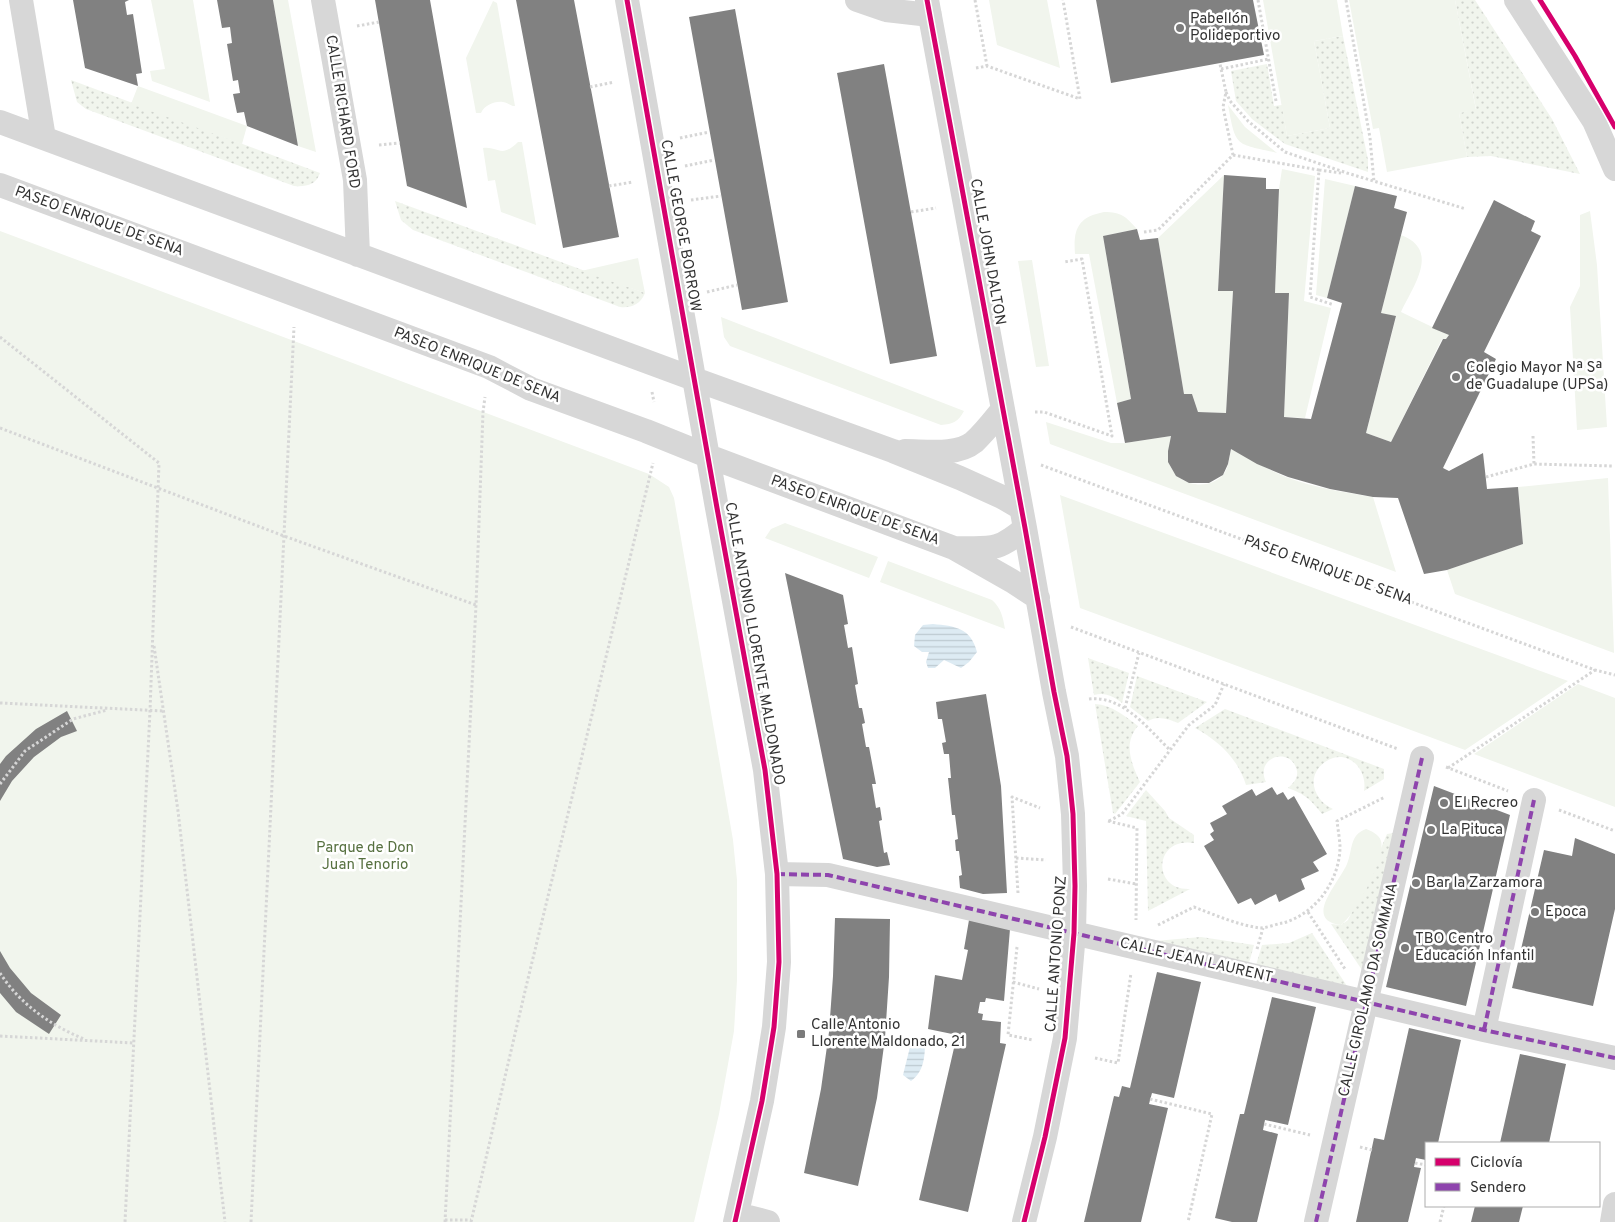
<svg xmlns="http://www.w3.org/2000/svg" width="1615" height="1222" viewBox="0 0 1615 1222" font-family="Overpass,sans-serif">
  <defs>
    <pattern id="grass-dots" width="8" height="8" patternUnits="userSpaceOnUse" patternTransform="scale(1.25)"><rect width="8" height="8" fill="#f1f5ed"/><path d="M2 2h.1M6 6h.1" fill="none" stroke="#cfd2cc" stroke-width="1.8" stroke-linecap="round"/></pattern>
    <pattern id="water-rules" width="6" height="5" patternUnits="userSpaceOnUse" patternTransform="scale(1.25)"><rect width="6" height="5" fill="#ddebf3"/><path d="M0 2.5h6" fill="none" stroke="#becad1"/></pattern>
  </defs>
  <rect width="100%" height="100%" fill="#fff"/>
  <path fill="url(#grass-dots)" d="M1455,0H1475L1552,119L1580,174L1491,156L1467,157L1459,113L1476,109Z
    M1343,36L1368,160V172L1285,144L1252,119L1236,101L1231,71L1267,64L1274,106L1282,105L1287,136L1330,128L1314,41Z
    M71,80L320,173C316,185 306,187 294,186L86,109L77,102Z
    M395,201L645,293C640,305 631,308 620,307L413,230L401,220Z
    M1088,658L1129,673L1122,703C1113,696 1105,692 1094,695Z
    M1137,676L1207,702L1178,723C1169,719 1157,715 1148,721L1130,707Z
    M1095,704C1112,705 1125,716 1138,726C1123,743 1131,763 1140,782L1115,814L1113,813Z
    M1225,709L1384,769V779L1364,791C1368,768 1346,747 1325,762C1305,776 1314,801 1333,809L1322,814C1311,800 1305,794 1288,788C1294,783 1298,778 1297,771C1292,746 1254,756 1266,782L1246,785C1238,759 1219,741 1195,728Z
    M1146,790L1165,811L1169,818L1194,835V843C1154,836 1151,891 1190,889L1148,911L1146,821L1126,816Z
    M1394,833L1362,970L1331,924L1341,925L1348,920L1380,853L1381,848L1387,834Z
    M1312,933L1347,986L1256,965L1262,945L1289,943Z
    M1201,937L1254,945L1249,963L1155,941Z"/>
  <path fill="#f1f5ed" d="M151,0H193L210,102L152,81L150,71L165,69Z
    M273,0H288L316,152L298,146Z
    M989,0H1047L1060,68L997,45Z
    M1263,0H1337L1343,36L1314,41L1330,128L1287,136Z
    M1349,0H1455L1476,110L1459,113L1467,157L1387,172L1379,128L1373,129Z
    M493,1L497,3L515,106C510,106 509,103 503,102C494,101 485,105 481,113H476L466,58Z
    M138,86L247,126L242,144L131,104Z
    M1228,105L1245,127L1277,153C1235,143 1236,148 1228,105Z
    M518,142H522L536,225L501,212L495,180L488,181L483,148C498,146 501,159 518,142Z
    M1282,169L1315,176L1304,301L1331,308L1305,418L1284,417L1289,294L1275,293L1279,189Z
    M1224,175L1218,290L1233,291L1226,413L1198,412L1192,394H1184L1158,238Z
    M1325,179L1355,186L1327,298L1316,295Z
    M1590,211L1597,265L1607,427L1577,430L1570,307L1580,286V215Z
    M1104,212C1122,212 1126,217 1137,229L1103,236L1131,399L1117,403L1089,254H1075C1073,229 1078,217 1104,212Z
    M0,231L649,474L669,487L674,498L733,840L737,880V980L734,1031L719,1114L694,1222H0Z
    M1401,235C1441,250 1413,286 1401,312L1449,335L1446,339H1442L1391,442L1366,433L1396,317L1381,313Z
    M638,258L645,293L581,271Z
    M1032,260L1049,366L1036,367L1018,261Z
    M721,317L964,411C958,422 953,424 941,425L730,346L724,337Z
    M1046,422L1111,443H1125L1171,436C1170,444 1167,456 1169,463C1176,485 1207,492 1223,475C1229,468 1229,457 1231,449C1249,459 1267,469 1286,477C1314,488 1344,492 1373,497L1396,572L1050,444Z
    M1608,478L1614,653L1455,594L1447,570L1523,544L1518,487Z
    M1060,495L1568,681L1465,750L1080,608Z
    M785,523L878,557L869,578L765,538L771,529Z
    M888,561L992,600C1001,608 1003,617 1005,629L880,582Z
    M1578,684L1615,698V807L1474,754Z
    M1366,829C1371,831 1379,834 1381,841C1386,858 1355,915 1341,925C1302,920 1339,883 1347,864C1353,850 1349,835 1366,829Z"/>
  <path fill="url(#water-rules)" d="M933,624C955,626 971,628 977,652L969,662L961,668L944,660L935,668H928L926,662L929,652H922L914,646L915,635L923,625Z
    M919,1038L925,1042C925,1056 924,1072 911,1081L903,1075L912,1039Z"/>
  <path fill="#818181" d="M73,0H129L125,2L127,15L133,14L142,73L136,74L138,86L85,68Z
    M217,0H273L298,146L247,126L244,112L237,113L233,94L240,93L238,80L233,81L227,44L232,43L230,27L222,28Z
    M375,0H430L467,208L407,186Z
    M516,0H574L619,237L563,248Z
    M1096,0H1253L1264,55L1111,83Z
    M735,9L788,302L742,310L689,17Z
    M884,64L937,356L890,364L837,73Z
    M1224,175L1266,178V189H1279L1275,293H1289L1284,417L1311,419L1342,303L1327,298L1355,186L1397,196L1394,208L1407,212L1381,313L1396,316L1366,433L1391,442L1443,339H1446L1449,335L1432,328L1494,200L1535,221L1531,231L1541,236L1484,352L1496,359L1443,468L1449,471L1483,453L1487,489L1518,487L1523,544L1447,570L1424,574L1398,498L1373,497L1330,489L1288,477L1257,464L1231,449L1228,464L1223,475L1209,483H1189L1176,476L1168,462V451L1171,436L1125,443L1117,403L1131,399L1103,236L1137,229L1140,240L1158,238L1184,394H1192L1198,412L1226,413L1233,291H1218Z
    M785,573L843,595L848,624L844,625L848,648L852,647L858,684L855,685L859,708H862L865,723L862,724L866,747H869L876,784H872L876,808L880,807L882,820L879,821L884,853L887,852L890,865L877,867L843,859Z
    M986,694L1001,786L1007,893L983,894L960,888L959,876L962,875L959,851H956L955,840L958,839L955,815H952L948,778H951L949,754H944L942,743L946,742L942,719H938L936,702Z
    M67,711L77,731L61,737L34,757L12,781L0,801V764L6,756L36,729Z
    M1434,786L1510,815L1466,1006L1386,987Z
    M1272,787L1277,795L1283,792L1288,800L1294,796L1327,854L1313,862L1319,871L1301,879L1305,889L1279,902L1276,894L1255,905L1251,898L1238,904L1204,846L1214,840L1210,834L1214,831L1210,823L1227,814L1222,806L1252,789L1256,796Z
    M1575,838L1615,854V909L1593,1006L1512,988L1544,850L1572,856Z
    M835,918L890,919L889,977L885,1038L877,1098L858,1186L804,1173L821,1089L829,1032L833,976Z
    M969,920L1010,929L1004,1001L986,998L985,1002H980L978,1013L983,1014L982,1020L1001,1022L1000,1043L1006,1044L968,1212L919,1200L957,1035L928,1029L935,975L962,980L968,950L964,949Z
    M0,951L10,968L31,993L61,1015L49,1034L16,1012L0,993Z
    M1157,972L1201,982L1174,1098L1152,1093L1149,1104L1168,1108L1141,1222H1084L1114,1096L1119,1097L1122,1086L1130,1088Z
    M1272,997L1316,1007L1288,1125L1265,1120L1263,1130L1278,1134L1257,1222H1232L1215,1218L1240,1114H1244Z
    M1409,1028L1461,1040L1438,1143H1426V1160L1416,1158L1414,1167L1421,1168L1408,1222H1356L1374,1138L1384,1140Z
    M1520,1054L1566,1064L1549,1143H1500Z
    M1475,1206H1523L1519,1222H1471Z"/>
  <g fill="none" stroke-linecap="round" stroke-linejoin="round">
    <path stroke="#d6d6d6" stroke-width="3" stroke-dasharray="2.5 2.5" stroke-linecap="butt" d="M975,0L987,66
      M1258,0L1276,101
      M1346,0L1370,138L1374,182
      M357,26L379,22
      M976,68L987,66L1080,99L1063,0
      M1221,69L1269,59
      M590,87L614,82
      M1226,92L1230,101L1248,121L1285,152L1347,173L1466,209
      M680,138L709,132
      M379,145L400,143
      M1233,155L1319,170L1310,297L1334,305
      M685,166L714,160
      M1319,170L1341,173
      M609,186L633,182
      M691,200L721,196
      M911,212L936,208
      M1144,232L1158,230L1233,155L1223,107L1226,92L1220,64
      M707,292L737,285
      M0,337L159,463L150,711L125,1222
      M652,392L654,402
      M1035,412H1044L1112,436L1082,259L1064,262
      M0,428L284,536L476,605
      M1533,436L1534,464
      M1041,465L1595,670L1615,675
      M1486,477L1534,464L1614,466
      M1071,627L1398,749
      M154,646L178,811L225,1222
      M1089,699C1123,695 1148,729 1170,750
      M0,703L164,711
      M1125,708L1139,653
      M1446,767L1508,791
      M1448,768L1595,670
      M0,784L25,751L73,719L107,710
      M1559,810L1615,831
      M1108,821L1137,828L1136,920
      M1109,821L1122,814L1189,725L1215,705L1224,684
      M1016,858L1046,860
      M1108,879L1136,884
      M1018,893L1012,797L1040,808
      M1308,912L1345,969
      M1158,925L1194,907C1215,915 1238,925 1260,928C1267,928 1276,924 1283,923C1315,914 1339,882 1340,848C1340,840 1338,830 1337,821L1385,797
      M1017,947L1008,1035L1033,1040
      M1257,949L1263,928
      M0,973C20,1004 50,1025 84,1039
      M1013,982L1039,989
      M0,1036L134,1043
      M1095,1058L1118,1063L1131,973
      M1150,1099L1212,1114L1188,1222
      M1264,1124L1310,1135
      M1360,1147L1372,1150
      M1415,1163L1426,1165
      M445,1220H471
      M251,1222L294,327
      M445,1222L476,605L483,412L485,397
      M471,1222L526,987L653,463
      M1440,1222L1444,1206"/>
    <path stroke="#d7d7d7" stroke-width="24" d="M21,0L44,138
      M323,0L355,180L358,255
      M627,0L717,508L765,770L777,874L779,962L774,1027L762,1101L735,1222
      M857,0L886,10L930,15
      M927,0L1025,528L1054,692L1067,756L1073,814L1075,886L1074,933L1065,1038L1045,1137L1024,1222
      M1516,0L1594,121L1615,169
      M0,122L694,379L893,451L960,478L1002,497L1021,508
      M0,185L489,367L531,389L646,431L708,456L954,548L1012,581L1038,598
      M905,451C926,451 957,456 974,442C985,432 994,420 1003,409
      M956,548C991,548 997,552 1025,528
      M777,874L828,875L1484,1030L1615,1058
      M1484,1030L1534,800
      M737,1214L768,1222
      M1316,1222L1422,758
      M1612,1222L1615,1204"/>
    <path stroke="#8e44ad" stroke-width="4" stroke-dasharray="8 4" stroke-linecap="butt" d="M777,874L828,875L1484,1030L1615,1058
      M1484,1030L1534,800
      M1316,1222L1422,758"/>
    <defs>
      <path id="cycleway" d="M627,0L717,508L765,770L777,874L779,962L774,1027L762,1101L735,1222
        M927,0L1025,528L1054,692L1067,756L1073,814L1075,886L1074,933L1065,1038L1045,1137L1024,1222
        M1540,0L1575,56L1615,127"/>
    </defs>
    <use href="#cycleway" stroke="#fff" stroke-width="8"/>
    <use href="#cycleway" stroke="#d6006c" stroke-width="5"/>
  </g>
  <g fill="#7a7a7a" stroke="#fff" stroke-width="2">
    <circle cx="1180" cy="28" r="5"/>
    <circle cx="1456" cy="377" r="5"/>
    <circle cx="1444" cy="803" r="5"/>
    <circle cx="1431" cy="830" r="5"/>
    <circle cx="1416" cy="883" r="5"/>
    <circle cx="1535" cy="912" r="5"/>
    <circle cx="1405" cy="948" r="5"/>
    <rect x="796" y="1029" width="10" height="10" rx="2.5"/>
  </g>
  <g text-anchor="middle" dominant-baseline="central" stroke-width="5" stroke-linejoin="round" paint-order="stroke">
    <g font-size="15" fill="#333" stroke="#fff" text-anchor="start">
      <text x="1190" y="19">Pabellón<tspan x="1190" dy="17">Polideportivo</tspan></text>
      <text x="1466" y="368">Colegio Mayor Nª Sª<tspan x="1466" dy="17">de Guadalupe (UPSa)</tspan></text>
      <text x="1454" y="803">El Recreo</text>
      <text x="1441" y="830">La Pituca</text>
      <text x="1426" y="883">Bar la Zarzamora</text>
      <text x="1545" y="912">Epoca</text>
      <text x="1415" y="939">TBO Centro<tspan x="1415" dy="17">Educación Infantil</tspan></text>
      <text x="811" y="1025">Calle Antonio<tspan x="811" dy="17">Llorente Maldonado, 21</tspan></text>
    </g>
    <g font-size="15" fill="#333" stroke="#fff">
      <text transform="translate(342 112) rotate(81)">CALLE RICHARD FORD</text>
      <text transform="translate(99 222) rotate(20)">PASEO ENRIQUE DE SENA</text>
      <text transform="translate(680 226) rotate(80)">CALLE GEORGE BORROW</text>
      <text transform="translate(987 252) rotate(80)">CALLE JOHN DALTON</text>
      <text transform="translate(477 366) rotate(22)">PASEO ENRIQUE DE SENA</text>
      <text transform="translate(855 511) rotate(20)">PASEO ENRIQUE DE SENA</text>
      <text transform="translate(1328 571) rotate(20)">PASEO ENRIQUE DE SENA</text>
      <text transform="translate(754 644) rotate(80)">CALLE ANTONIO LLORENTE MALDONADO</text>
      <text transform="translate(1057 954) rotate(-86)">CALLE ANTONIO PONZ</text>
      <text transform="translate(1196 961) rotate(13)">CALLE JEAN LAURENT</text>
      <text transform="translate(1369 990) rotate(-77)">CALLE GIROLAMO DA SOMMAIA</text>
    </g>
    <g font-size="15" fill="#56703f" stroke="#fff">
      <text x="365" y="848">Parque de Don<tspan x="365" dy="17">Juan Tenorio</tspan></text>
    </g>
  </g>
  <rect x="1425" y="1142" width="175" height="65" fill="#ffffff" stroke="#adadad"/>
  <rect x="1435" y="1158" width="25" height="8" fill="#d6006c" stroke="#adadad"/>
  <text x="1470" y="1167" font-size="15" fill="#333333">Ciclovía</text>
  <rect x="1435" y="1183" width="25" height="8" fill="#8e44ad" stroke="#adadad"/>
  <text x="1470" y="1192" font-size="15" fill="#333333">Sendero</text>
</svg>
